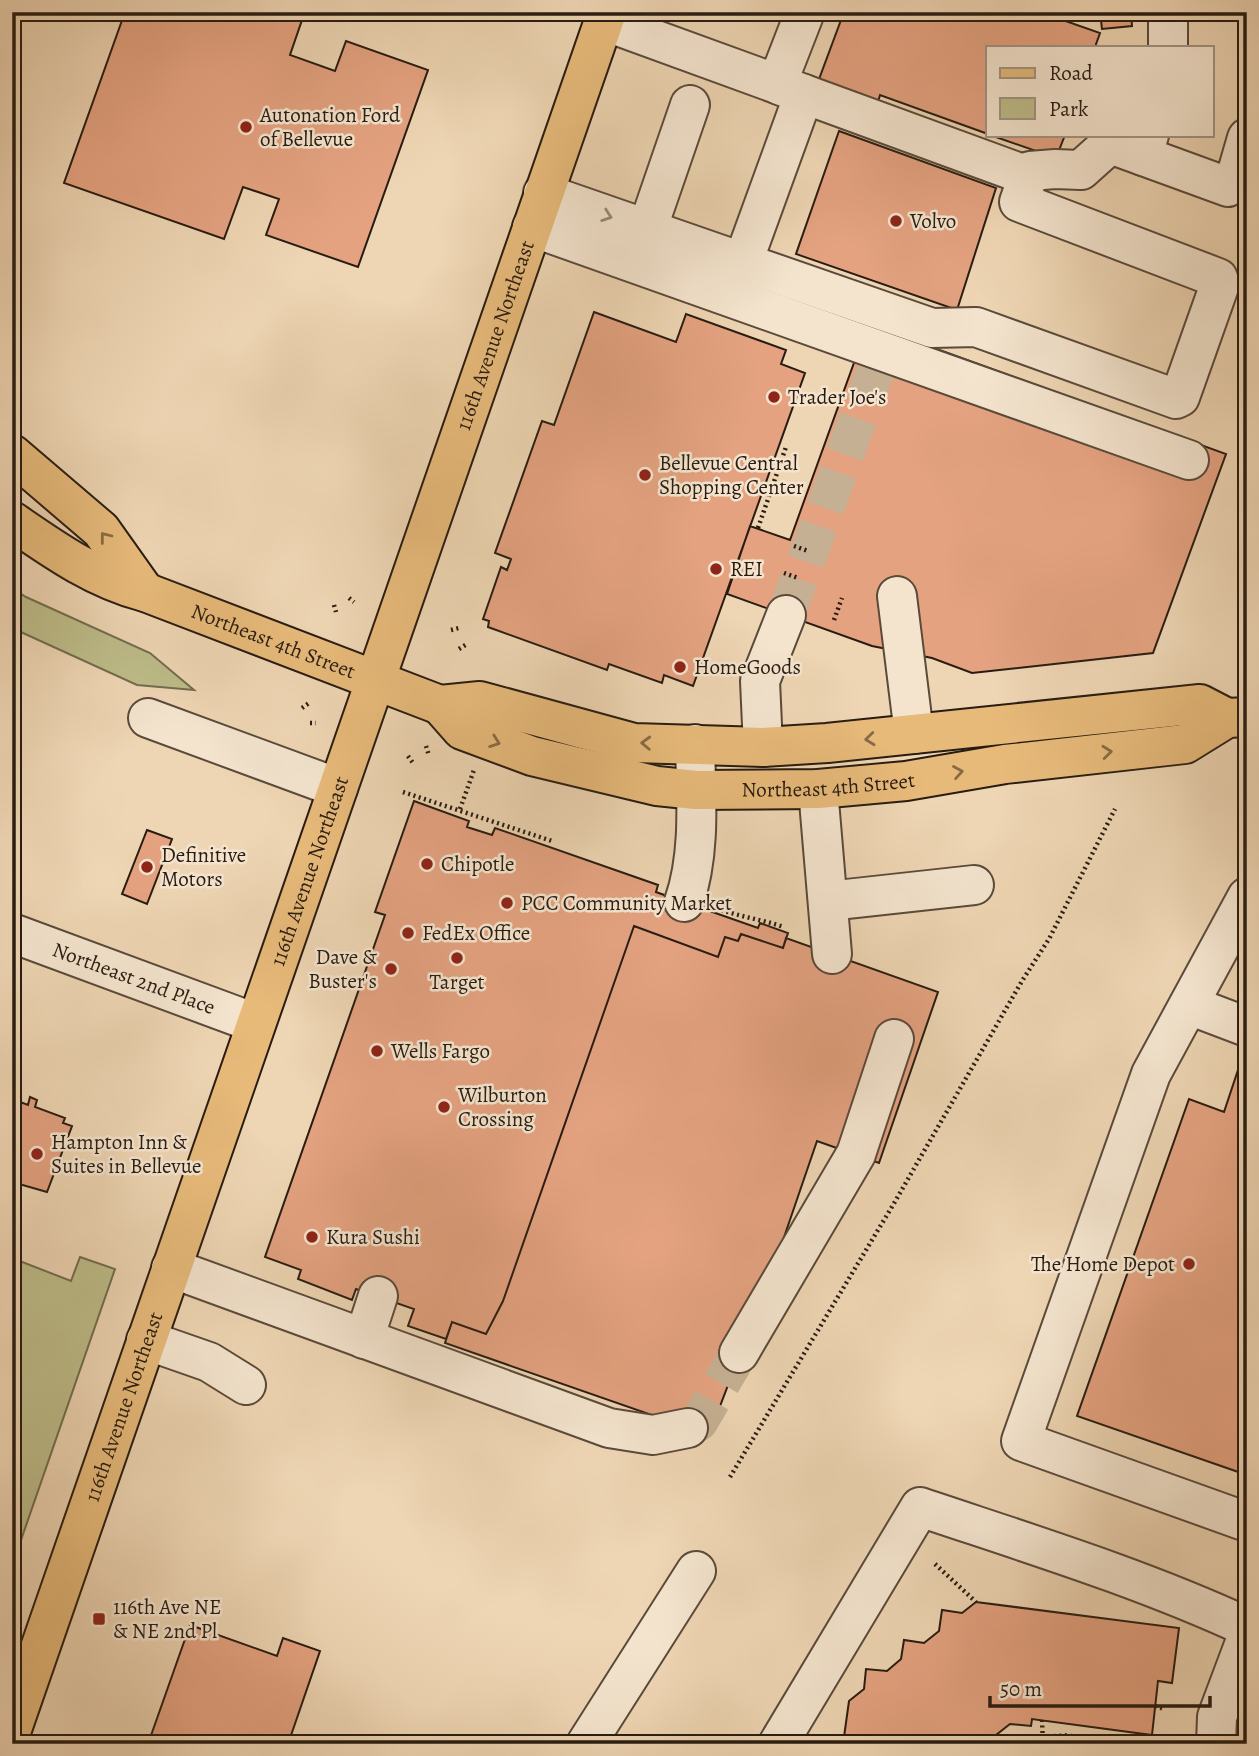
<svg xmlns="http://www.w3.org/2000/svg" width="1259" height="1756" viewBox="0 0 1259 1756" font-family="Alegreya,serif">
  <rect width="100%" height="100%" fill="#eed5b3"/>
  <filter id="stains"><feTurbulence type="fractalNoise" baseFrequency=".00286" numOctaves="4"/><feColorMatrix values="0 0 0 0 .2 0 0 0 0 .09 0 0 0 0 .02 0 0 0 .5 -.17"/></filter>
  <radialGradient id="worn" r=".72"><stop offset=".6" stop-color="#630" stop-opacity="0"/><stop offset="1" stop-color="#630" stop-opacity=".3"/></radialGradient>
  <path fill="#bdbc89" stroke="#726c4e" stroke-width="2" d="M12,588L26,597L150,653L194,690L137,685L12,628Z
    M80,1257L115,1269L12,1566V1258L71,1281Z"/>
  <path fill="#e4a280" stroke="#281c12" stroke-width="2" d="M125,12H279L302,20L290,55L335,71L346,41L428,70L358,267L266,235L279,199L243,187L224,239L64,183Z
    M844,12H1040L1100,33L1095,47H988V134L880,95L878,102L818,82Z
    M1100,12H1131L1132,26L1102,29Z
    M839,131L996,188L957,310L796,254Z
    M990,135H1065L1056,158Z
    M594,312L676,342L686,314L786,350L781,364L805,373L693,686L664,675L662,683L609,664L607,670L488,627L489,621L483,619L501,567L507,570L511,559L495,553L542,421L554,425Z
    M868,324L1226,454L1153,653L972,673L932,658L872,646L727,594L750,526L790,540Z
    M414,801L469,821L467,827L492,835L495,828L658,885L656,892L684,902L758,928L760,923L788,933L783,948L741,934L738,941L725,937L718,957L634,926L503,1301L486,1334L452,1322L446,1339L408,1326L414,1309L356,1289L352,1300L298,1279L301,1270L265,1257L385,915L375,912Z
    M147,830L172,839L147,904L122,894Z
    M634,926L718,957L725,937L738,941L741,934L783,948L786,938L938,992L879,1163L817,1141L780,1249L709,1435L445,1343L452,1322L486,1334L503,1301Z
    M1238,1070L1247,1073V1475L1077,1416L1189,1099L1224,1112Z
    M30,1097L37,1100L35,1107L65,1118L63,1123L72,1126L47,1192L12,1182V1099L28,1105Z
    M976,1602L1179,1628L1172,1683L1158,1681L1152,1735L1032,1719L1031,1726L1010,1724L996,1735L995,1744H843L849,1701L864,1689L866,1669L887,1671L901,1659L904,1640L924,1643L939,1631L942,1610L962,1613Z
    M190,1625L277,1656L283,1638L320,1651L288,1744H148Z"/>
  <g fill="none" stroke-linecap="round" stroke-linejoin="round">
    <path stroke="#c6b093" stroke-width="38" stroke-dasharray="38 19" stroke-linecap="butt" d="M786,615L877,367
      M688,1428L699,1422L739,1353"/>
    <defs>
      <g id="minor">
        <path d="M604,21L777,84L805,12"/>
        <path d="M1168,47V12"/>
        <path d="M804,94L1028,176"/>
        <path d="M1149,135L1143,156L1228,187L1234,183L1247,138"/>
        <path d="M543,193L932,328L976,327L1176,399L1180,397L1220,284L1218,278L1019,202L1030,171L1055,169L1081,170L1110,144L1143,156"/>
        <path d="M532,227L1189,460"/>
        <path d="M647,230L690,105"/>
        <path d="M743,262L804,94L779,85"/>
        <path d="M897,596L914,734"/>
        <path d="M148,718L338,788"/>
        <path d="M763,747L760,681L786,615"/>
        <path d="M818,789L832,954"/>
        <path d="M1247,897L1151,1074L1021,1441L1247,1522"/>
        <path d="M828,901L974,885"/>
        <path d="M684,902C701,853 696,796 695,744"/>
        <path id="s1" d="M12,933L255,1023"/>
        <path d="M1189,1005L1247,1027"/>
        <path d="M171,1268L609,1428L653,1435L688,1428"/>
        <path d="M364,1339L378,1296"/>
        <path d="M146,1340L209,1362L246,1385"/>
        <path d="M739,1353L856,1154L894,1039"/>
        <path d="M586,1744L696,1571"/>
        <path d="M778,1744L920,1507C1030,1544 1141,1578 1247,1627"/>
        <path d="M1216,1744L1217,1717L1247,1637"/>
      </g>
      <g id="major">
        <path d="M12,454L101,530L145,592"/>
        <path id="s2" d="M12,521C54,550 95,579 145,592L440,705L480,701L634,743L763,747L827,743L1200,704L1227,718L1247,717"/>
        <path id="s3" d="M440,705L462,730L532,756L657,786L696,790L818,789L906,781L1005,764L1185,744L1227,718"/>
        <path id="s4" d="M12,1729L607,12"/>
      </g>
    </defs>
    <use href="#minor" stroke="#5a4a3a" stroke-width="42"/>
    <use href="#major" stroke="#281c12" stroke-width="42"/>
    <path stroke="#281c12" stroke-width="4.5" stroke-dasharray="2 3.5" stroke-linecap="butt" d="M758,528L786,447
      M794,546L808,551
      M784,573L798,578
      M349,598L354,602
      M334,605L336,612
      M834,620L842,598
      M451,630L459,628
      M459,649L467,644
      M302,708L309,703
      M310,723H316
      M426,746L429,756
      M408,756L413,763
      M403,792L552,841
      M460,809L474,770
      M716,908C740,917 760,919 784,927
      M730,1477L893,1205L1022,981L1049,939L1115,809
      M935,1564L976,1602
      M1155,1706L1164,1709
      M1042,1720L1043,1744
      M1043,1737L1070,1735L1083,1744
      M1145,1744H1148"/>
    <use href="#minor" stroke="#f4e4ce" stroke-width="38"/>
    <use href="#major" stroke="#e7ba7a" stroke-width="38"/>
  </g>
  <defs><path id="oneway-chevron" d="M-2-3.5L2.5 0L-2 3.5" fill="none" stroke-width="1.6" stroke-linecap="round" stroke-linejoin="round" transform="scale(1.75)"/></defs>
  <use stroke="#988a79" href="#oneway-chevron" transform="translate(607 216) rotate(19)"/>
  <g stroke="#886b46">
    <use href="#oneway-chevron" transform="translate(105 537) rotate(-128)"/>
    <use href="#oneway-chevron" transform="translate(870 739) rotate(174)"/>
    <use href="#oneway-chevron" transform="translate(495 742) rotate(20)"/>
    <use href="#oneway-chevron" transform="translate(646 743) rotate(-178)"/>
    <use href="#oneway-chevron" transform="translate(1107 752) rotate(-6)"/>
    <use href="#oneway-chevron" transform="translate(958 772) rotate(-10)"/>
  </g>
  <g fill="#8f2418" stroke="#f4e4ce" stroke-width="2.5">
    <circle cx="246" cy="127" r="7"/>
    <circle cx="896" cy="221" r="7"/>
    <circle cx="774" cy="397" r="7"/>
    <circle cx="645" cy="475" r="7"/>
    <circle cx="716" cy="569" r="7"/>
    <circle cx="680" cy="667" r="7"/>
    <circle cx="427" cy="864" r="7"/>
    <circle cx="147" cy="867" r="7"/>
    <circle cx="507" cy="903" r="7"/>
    <circle cx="408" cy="933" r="7"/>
    <circle cx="457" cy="958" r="7"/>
    <circle cx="391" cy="969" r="7"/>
    <circle cx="377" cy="1051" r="7"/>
    <circle cx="444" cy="1107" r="7"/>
    <circle cx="37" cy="1154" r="7"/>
    <circle cx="312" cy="1237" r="7"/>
    <circle cx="1189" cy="1264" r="7"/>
    <rect x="92" y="1612" width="14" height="14" rx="3.5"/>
  </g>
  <g text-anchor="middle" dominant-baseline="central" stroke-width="5" stroke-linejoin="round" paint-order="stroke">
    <g font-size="21" fill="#281c12" stroke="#f4e4ce" text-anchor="start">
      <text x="260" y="115">Autonation Ford<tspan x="260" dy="24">of Bellevue</tspan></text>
      <text x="910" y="221">Volvo</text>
      <text x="788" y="397">Trader Joe's</text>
      <text x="659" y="463">Bellevue Central<tspan x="659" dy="24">Shopping Center</tspan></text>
      <text x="730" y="569">REI</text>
      <text x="694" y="667">HomeGoods</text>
      <text x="161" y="855">Definitive<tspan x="161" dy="24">Motors</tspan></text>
      <text x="441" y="864">Chipotle</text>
      <text x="521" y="903">PCC Community Market</text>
      <text x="422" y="933">FedEx Office</text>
      <text x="377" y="957" text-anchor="end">Dave &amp;<tspan x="377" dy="24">Buster's</tspan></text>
      <text x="457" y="982" text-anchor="middle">Target</text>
      <text x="391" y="1051">Wells Fargo</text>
      <text x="458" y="1095">Wilburton<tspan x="458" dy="24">Crossing</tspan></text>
      <text x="51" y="1142">Hampton Inn &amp;<tspan x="51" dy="24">Suites in Bellevue</tspan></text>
      <text x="326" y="1237">Kura Sushi</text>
      <text x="1175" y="1264" text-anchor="end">The Home Depot</text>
      <text x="113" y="1607">116th Ave NE<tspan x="113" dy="24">&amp; NE 2nd Pl</tspan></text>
    </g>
    <g font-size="21" fill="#281c12" stroke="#f4e4ce">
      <text stroke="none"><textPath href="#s4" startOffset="1475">116th Avenue Northeast</textPath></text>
      <text stroke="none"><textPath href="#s2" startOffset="289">Northeast 4th Street</textPath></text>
      <text stroke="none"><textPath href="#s3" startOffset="408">Northeast 4th Street</textPath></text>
      <text stroke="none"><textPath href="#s4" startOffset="908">116th Avenue Northeast</textPath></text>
      <text stroke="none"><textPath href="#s1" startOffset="130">Northeast 2nd Place</textPath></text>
      <text stroke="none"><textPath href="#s4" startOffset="341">116th Avenue Northeast</textPath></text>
    </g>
  </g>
  <rect width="1259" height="1756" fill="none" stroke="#eed5b3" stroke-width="42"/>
  <rect x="14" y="14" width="1231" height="1728" fill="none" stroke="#281c12" stroke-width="3.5"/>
  <rect x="21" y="21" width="1217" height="1714" fill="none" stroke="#281c12" stroke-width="2"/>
  <rect x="986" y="46" width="228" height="91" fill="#f4e4ce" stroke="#a29483" stroke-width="2"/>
  <rect x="1000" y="68" width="35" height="10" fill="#e7ba7a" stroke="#a29483" stroke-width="2"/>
  <text x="1049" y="80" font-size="21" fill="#281c12">Road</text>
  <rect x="1000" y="98" width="35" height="21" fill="#bdbc89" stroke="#a29483" stroke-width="2"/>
  <text x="1049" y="116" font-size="21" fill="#281c12">Park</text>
  <path d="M990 1696v10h220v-10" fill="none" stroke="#281c12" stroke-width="3.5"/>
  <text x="1000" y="1696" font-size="21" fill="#281c12" stroke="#f4e4ce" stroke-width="5" paint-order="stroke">50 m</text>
  <rect width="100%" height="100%" filter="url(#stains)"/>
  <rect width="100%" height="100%" fill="url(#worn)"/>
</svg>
